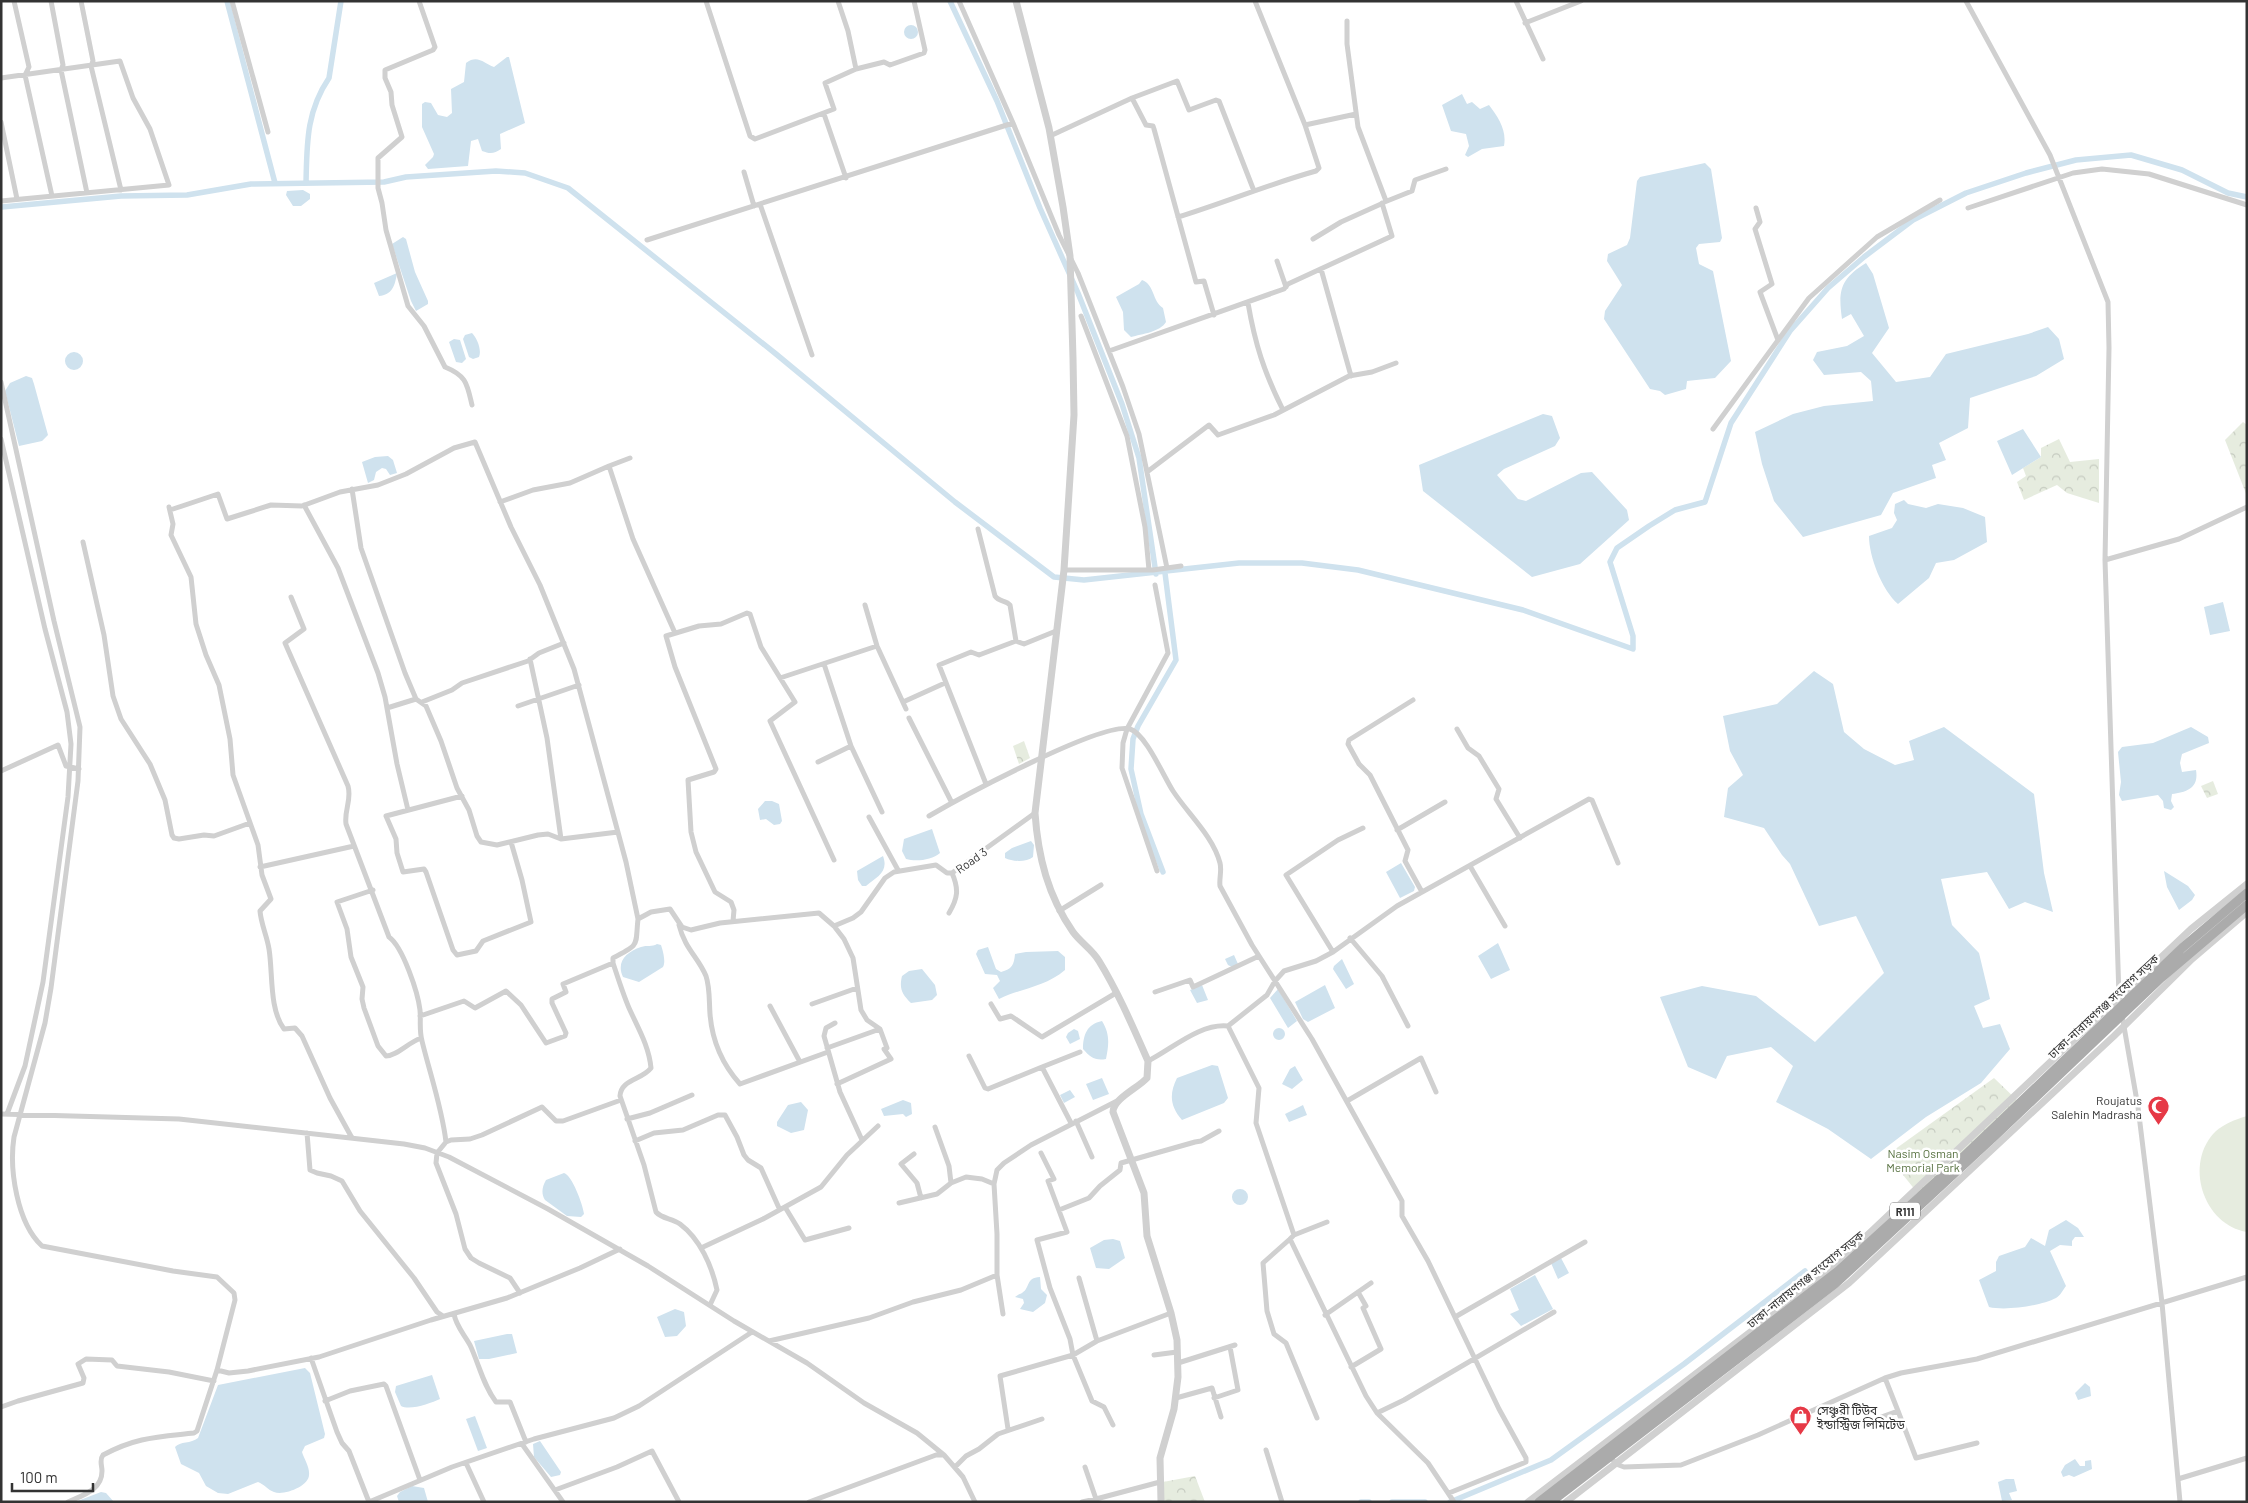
<svg xmlns="http://www.w3.org/2000/svg" width="2248" height="1503" viewBox="0 0 2248 1503" font-family="Barlow,'Noto Sans Bengali',sans-serif">
  <defs>
    <pattern id="park-crowns" width="20" height="18" patternUnits="userSpaceOnUse" patternTransform="scale(1.25)"><rect width="20" height="18" fill="#e6ecdf"/><path d="M2 6a3 3 0 1 1 6 0M12 15a3 3 0 1 1 6 0" fill="none" stroke="#c6cbc0"/></pattern>
  </defs>
  <rect width="100%" height="100%" fill="#fff"/>
  <path fill="#e6ecdf" d="M2247,1116V1232C2203,1225 2183,1163 2216,1131C2224,1124 2236,1119 2247,1116Z"/>
  <path fill="url(#park-crowns)" d="M2243,422L2247,425V496L2225,440Z
    M2059,439L2070,462L2099,459V503L2067,493L2057,485L2024,500L2017,482L2026,476L2023,468L2041,457V448Z
    M1024,741L1030,758L1019,764L1013,746Z
    M2213,781L2218,794L2207,798L2201,786Z
    M1994,1078L2019,1102L1920,1196L1887,1155Z
    M1195,1476L1205,1502H1164L1163,1482Z"/>
  <path fill="#cfe2ee" d="M904 32a7 7 0 1 1 14 0a7 7 0 1 1-14 0Z
    M507,57H509L525,123L500,134L501,149C494,154 490,154 482,151L478,139L471,141L468,166L428,169L425,165L433,157L434,154L422,127V104L425,102L431,103L438,115L447,117L452,113L451,89L464,82L466,63C478,54 484,64 494,67Z
    M1462,94L1467,104L1472,102L1480,109L1489,105C1498,117 1507,130 1504,146L1482,149L1468,157L1465,155L1469,146L1466,134L1451,131L1442,105Z
    M1705,163L1711,169L1722,238L1720,242L1699,244L1696,248L1699,264L1713,271L1731,361L1715,378L1687,381L1686,389L1665,395L1660,391L1650,389L1604,319L1605,311L1622,285L1607,261L1608,254L1627,245L1630,238L1637,181L1640,177Z
    M303,190L310,194V199L301,206H293L286,195L287,191Z
    M403,237L406,239L415,272L428,301V304L416,311L411,301L392,244Z
    M1866,263L1873,274L1889,328L1872,353L1896,382L1930,377L1946,354L2028,334L2048,327L2059,339L2064,359L2036,376L1970,398L1968,428L1939,443L1946,460L1932,465L1936,478L1893,493L1881,515L1803,537L1774,501L1762,464L1755,432L1793,414L1824,406L1873,401L1871,381L1861,372L1824,375L1813,360L1817,352L1847,346L1864,336L1851,314L1842,319C1838,291 1840,279 1866,263Z
    M397,273C395,286 392,295 379,296L374,283Z
    M1142,280C1155,285 1152,301 1163,308L1166,322C1160,332 1142,334 1131,337L1124,330L1123,312L1116,297L1139,284Z
    M472,333C477,338 482,350 479,357L473,359L469,357L463,339L465,335Z
    M454,339L460,340L466,359L462,363L456,362L449,342Z
    M65 361a9 9 0 1 1 18 0a9 9 0 1 1-18 0Z
    M26,376L32,378L34,384L48,435L42,441L19,446L5,391L10,383Z
    M1543,414L1552,416L1560,438L1555,446L1504,469L1497,475L1518,499L1526,501L1581,473L1592,472L1627,510L1629,520L1580,564L1532,577L1423,491L1419,465Z
    M2023,429L2041,457L2012,475L1997,441Z
    M388,456L393,460L397,473L390,475L386,469L382,468L376,472L374,480L368,483L362,462L375,457Z
    M1904,500L1908,504L1926,508L1938,504L1963,508L1985,517L1987,542L1954,560L1936,563L1929,578L1898,604C1882,590 1869,557 1869,536L1892,528L1897,520L1894,513L1895,504Z
    M2223,602L2230,631L2210,635L2204,607Z
    M1814,671L1833,684L1844,732L1864,749L1895,765L1914,760L1909,741L1944,727L2034,794L2044,873L2053,912L2025,902L2009,909L1987,872L1941,879L1952,925L1979,953L1990,999L1974,1006L1983,1028L2000,1024L2010,1049L1981,1083L1926,1117L1871,1159L1828,1129L1776,1102L1793,1066L1771,1047L1727,1056L1716,1079L1688,1067L1660,997L1702,986L1756,996L1815,1042L1884,973L1856,916L1819,926L1790,864L1782,855L1764,828L1724,817L1728,788L1743,775L1730,751L1723,716L1777,704Z
    M2191,727L2208,737L2209,743L2182,754L2180,763L2182,772L2196,770C2199,788 2187,792 2172,794L2171,801L2174,807L2171,810L2164,808L2163,801L2158,795L2122,801L2119,795L2121,782L2118,752L2122,747L2153,743Z
    M765,801H772L779,804L782,821L780,824L774,825L766,819L760,820L758,809Z
    M932,829L940,853C932,860 916,862 906,859L902,851L904,839Z
    M1031,841L1034,845L1033,857C1027,862 1013,862 1005,858V853L1012,848Z
    M883,856C889,872 877,877 866,886H862L858,880L857,871Z
    M1401,863L1415,887L1414,891L1400,898L1386,872Z
    M2164,871L2188,886L2195,895L2192,900L2179,910L2167,887Z
    M1498,943L1510,970L1491,979L1478,956Z
    M657,944L661,945C663,951 666,962 663,967L639,982L623,977C616,962 626,952 641,947C647,945 652,947 657,944Z
    M988,947L996,969L1001,972C1012,969 1014,965 1015,954L1026,952L1058,951L1065,957V970C1045,987 1022,988 999,999L993,988L1000,981L997,975L985,974L976,954L978,950Z
    M1234,955L1238,964L1232,967L1228,965L1225,959Z
    M1342,959L1354,984L1346,989L1333,969L1334,966Z
    M922,969L935,985L937,995L932,1000L911,1003C902,994 899,989 902,976L909,971Z
    M1202,985L1208,1000L1197,1003L1190,990Z
    M1325,985L1335,1008L1308,1022L1303,1019L1295,1002Z
    M1278,989L1297,1021L1288,1028L1270,998Z
    M1102,1021C1110,1034 1109,1044 1106,1059C1095,1061 1090,1057 1083,1049C1083,1035 1087,1024 1102,1021Z
    M1273 1034a6 6 0 1 1 12 0a6 6 0 1 1-12 0Z
    M1074,1029L1078,1031L1080,1039L1070,1044L1066,1037L1068,1033Z
    M1212,1065L1218,1066L1228,1098L1224,1103L1182,1120C1170,1106 1169,1094 1177,1078Z
    M1295,1066L1303,1080L1292,1089L1282,1084L1290,1069Z
    M1102,1078L1109,1094L1093,1100L1086,1084Z
    M1070,1090L1075,1097L1064,1103L1060,1095Z
    M903,1100L911,1103L912,1114L906,1117L903,1114L884,1116L881,1109Z
    M801,1102L808,1110L804,1130L791,1133L777,1126V1122L788,1105Z
    M1303,1105L1307,1115L1289,1122L1285,1114Z
    M564,1173C572,1175 583,1205 584,1214L581,1217L567,1216L545,1200C541,1194 542,1187 546,1180Z
    M1232 1197a8 8 0 1 1 16 0a8 8 0 1 1-16 0Z
    M2066,1220L2078,1228L2084,1237H2075L2072,1241V1246L2060,1245L2050,1251L2066,1286C2063,1290 2060,1296 2056,1298C2041,1306 2005,1311 1989,1307L1979,1280L1996,1271V1262L1999,1256L2025,1247L2031,1238L2045,1246L2049,1230Z
    M1113,1239L1120,1241L1125,1258L1109,1269L1096,1268L1090,1248L1104,1240Z
    M1561,1258L1569,1273L1558,1279L1551,1263Z
    M1535,1275L1553,1309L1521,1326L1510,1314L1519,1310L1510,1289Z
    M1040,1277L1041,1289L1047,1295L1045,1303L1033,1312L1020,1309L1024,1303L1023,1299L1015,1297C1017,1295 1020,1294 1022,1293C1031,1287 1025,1278 1040,1277Z
    M675,1309L684,1312L686,1326L677,1336L665,1337L657,1317Z
    M507,1334H512L517,1353L489,1359H479L474,1341Z
    M305,1368L310,1373L325,1434L324,1438L305,1446L302,1452C304,1459 310,1467 309,1475C309,1486 284,1496 274,1492C268,1490 264,1484 258,1482L228,1494L218,1493L206,1486L199,1473L181,1464L175,1447C180,1441 191,1444 198,1438L218,1385Z
    M432,1375L440,1399C431,1403 410,1411 401,1406L395,1392L396,1386Z
    M2085,1383L2090,1387L2091,1396L2078,1400L2075,1393Z
    M475,1416L487,1448L478,1451L466,1419Z
    M540,1441L561,1472L560,1475L551,1477L534,1457L533,1444Z
    M2075,1459L2080,1466H2085V1461L2091,1460L2092,1469L2074,1477L2069,1475L2063,1477L2061,1472L2065,1465Z
    M2006,1479H2014L2017,1491L2009,1493L2012,1500L2002,1501L1998,1482Z
    M412,1486L424,1488L428,1502H399L397,1496L400,1492Z
    M101,1492L106,1493L114,1502H75Z"/>
  <g fill="none" stroke-linecap="round" stroke-linejoin="round">
    <path stroke="#cfe2ee" stroke-width="5.5" d="M227,1L275,183
      M950,1L997,101L1040,208L1078,293L1122,404L1139,458L1156,574
      M306,183C307,144 306,112 329,78L341,1
      M2,207L121,196L187,195L251,184L384,182L406,177L496,171L525,173L568,188L776,354L955,502L1054,577L1084,580L1239,563H1302L1358,570L1523,610L1633,649V636L1610,562L1617,548L1649,526L1675,510L1705,502L1731,423L1790,331L1828,288L1864,257L1913,220L1966,193L2026,173L2076,160L2131,155L2182,170L2228,193L2247,197
      M1163,872L1141,814L1131,769L1133,739L1138,726L1176,660L1165,573
      M1361,1502H1369
      M1392,1502H1425
      M1450,1502L1551,1460L1684,1364L1805,1271"/>
    <path stroke="#d0d0d0" stroke-width="5" d="M14,1L29,67L25,75L52,196
      M51,1L63,65L61,70L87,193
      M81,1L93,61L91,66L121,190
      M232,1L268,132
      M419,1L435,47L433,50L385,70V78L391,92L392,105L402,137L378,158V188L382,203L386,230L408,306L424,326L445,367C467,376 467,384 472,405
      M706,1L750,136L755,139L834,109L825,83L856,69L848,31L838,1
      M959,1L1013,123L1059,235L1078,273L1123,387L1139,434L1167,568
      M1516,1L1543,59
      M1966,1L2050,155L2108,302L2109,348L2105,560L2119,997
      M1347,21V44L1358,127L1386,201
      M1525,23L1581,1
      M856,69L884,62L890,65L924,53L925,50L914,1
      M1,78L120,61L133,98L150,129L169,185L1,201
      M1132,98L1146,125L1153,126L1154,129L1196,282L1204,281L1214,315
      M824,114L846,178
      M1,122L17,199
      M1305,125L1356,114
      M1050,136L1132,98L1177,81L1189,110L1216,100L1219,101L1254,191
      M744,172L754,206
      M760,204L812,355
      M1756,208L1760,222L1755,229L1772,284L1760,292L1778,340
      M1968,208L2073,173L2102,169L2149,174L2247,205
      M1178,217C1224,203 1269,184 1316,171L1319,168L1305,125L1255,1
      M1313,239L1341,222L1381,204
      M647,240L1013,123
      M1277,261L1286,287
      M1321,269L1351,376
      M1248,303C1255,344 1264,372 1283,410
      M1081,316L1127,436L1145,527L1149,570
      M1109,351L1284,289L1288,284L1392,236L1382,203L1412,191L1415,180L1446,169
      M1,382L54,621L80,727L78,781L51,988L45,1023L14,1137C9,1169 17,1223 42,1246L173,1271L217,1277L234,1293L235,1300L217,1370L197,1431L194,1433C158,1437 136,1437 103,1455C99,1460 102,1465 102,1471C102,1490 83,1495 68,1502
      M1713,429L1809,298L1877,237L1940,200
      M1,439L45,629L67,712L71,744L68,797L43,982L25,1066L7,1114
      M630,458L609,466L633,539L675,633
      M1147,472L1209,425L1218,435L1274,415L1349,376L1372,372L1396,363
      M352,489L361,548L405,673L416,699L426,706L441,741L457,788L469,810L477,836L481,842L497,845L538,835L548,834L561,839L618,832
      M500,502L533,490L570,483L609,466
      M304,505L338,568L378,673L385,697L397,764L408,810
      M169,507L173,524L171,535L191,577L196,624L206,655L219,685L230,739L233,775L258,845L262,875L271,899L260,911C261,924 267,936 269,949C273,973 269,1009 284,1029L295,1028L302,1036L330,1098L352,1138
      M170,510L218,494L227,519L271,505L302,506L340,492L378,485L406,474L454,448L475,442L511,527L540,585L574,669L626,862L638,919
      M978,529L995,596C999,602 1006,600 1010,605L1016,641
      M83,542L104,635L113,696L121,719L150,764L165,800L172,835L174,838L179,839L204,835L214,836L250,823
      M2105,560L2179,539L2247,507
      M1064,570H1153L1181,566
      M1155,585L1168,653L1127,729L1123,743L1122,768L1157,871
      M291,597L304,629L285,643L348,786C352,800 344,810 346,824L389,937C403,947 418,993 420,1010C421,1021 419,1030 422,1041C430,1074 442,1108 446,1142
      M865,605L877,646L906,709
      M530,659L547,738L561,839
      M824,664L851,746L882,812
      M780,678L877,646
      M1413,700L1349,740L1348,744L1359,764L1370,775L1408,850L1405,861L1422,892
      M422,702L452,690L462,683L528,661L539,653L564,643
      M903,702L945,683
      M518,706L579,685
      M387,708L416,699
      M909,718L952,803
      M1457,729L1468,748L1479,756L1499,789L1496,799L1520,838
      M818,762L851,746
      M1,771L58,745L66,766L79,769
      M986,784L939,665L971,652L979,655L1016,641L1024,644L1056,631
      M462,796L386,816L396,839L397,853L403,872L424,869L426,872L453,950L457,955L476,951L483,941L531,922L522,880L511,842
      M929,816C958,799 1102,721 1130,729C1145,733 1164,777 1173,791C1188,814 1213,836 1220,863C1222,871 1219,878 1220,886L1252,945L1312,1039L1402,1201V1216L1428,1261L1499,1409L1526,1458V1462L1449,1493
      M869,817L898,870
      M1397,830L1445,802
      M1470,866L1505,926
      M260,867L354,846
      M373,890L337,902L347,929L351,957L363,987L362,999L364,1008L378,1046L386,1056C397,1056 409,1042 421,1038
      M1059,911L1101,885
      M949,913C958,898 959,889 952,873
      M733,921L734,910L731,902L715,892L696,852L691,832L688,780L714,772L716,769L675,667L666,636L699,626L721,624L747,613L750,614L761,647L795,702L770,721L834,860
      M679,925C685,949 698,957 706,976C710,988 709,1001 710,1014C712,1040 723,1065 740,1084L828,1052
      M834,926L853,918L861,912L885,878L894,872L936,865L947,873H952L1035,813
      M1350,938L1382,976L1408,1026
      M1333,952L1286,875L1338,840L1363,828
      M1155,992L1190,980L1193,987L1259,956
      M812,1004L857,988
      M991,1004L1000,1019L1011,1016L1042,1037L1116,993
      M770,1006L800,1062
      M2122,1015L2138,1107L2162,1303L2180,1502
      M420,1016L464,1001L475,1008L506,991L521,1005L546,1043L565,1036L566,1033L552,1003V999L566,992L563,984L613,963
      M835,1023L826,1028L824,1036L840,1092L862,1140
      M1228,1026L1259,1088L1256,1123L1294,1235L1290,1239L1366,1396L1377,1413L1428,1463L1454,1502
      M827,1048L880,1029
      M969,1056L985,1088L988,1089L1042,1067L1071,1123
      M1148,1061C1172,1049 1200,1023 1228,1026L1267,995L1275,981L1284,971L1316,961L1333,952L1397,906L1589,799L1592,800L1618,863
      M1042,1067L1080,1052
      M1347,1101L1421,1058L1436,1092
      M1,1114L179,1119L404,1144L425,1148L449,1157L548,1209L648,1266L734,1321L807,1363L864,1403L917,1433L944,1455L963,1477L975,1502
      M627,1119L650,1113L692,1095
      M1076,1121L1092,1157
      M935,1127L949,1166L951,1183
      M307,1133L310,1170L317,1173L331,1176L342,1181L360,1211L414,1278L437,1312L443,1316
      M635,1141L654,1133L683,1130L718,1115H725L737,1137L744,1155L748,1160L761,1168L779,1208
      M1041,1153L1054,1179L1048,1181L1067,1232L1037,1240L1050,1288L1070,1339L1073,1355L1092,1401L1104,1407L1113,1425
      M914,1154L901,1164L917,1183L921,1198
      M899,1203L937,1194L951,1183L966,1177L982,1179L994,1184
      M785,1207L805,1240L849,1228
      M1059,1210L1089,1198L1100,1186L1120,1170L1121,1163L1195,1142L1201,1141L1219,1131
      M1294,1235L1327,1222
      M1290,1239L1263,1263L1267,1311L1274,1334L1286,1343L1317,1418
      M701,1248L763,1219L821,1187L847,1155L878,1126
      M1079,1278L1097,1341L1171,1313
      M520,1293L510,1278L479,1263L471,1258L465,1249L456,1214L436,1163L437,1153L446,1142L451,1140L470,1139L482,1135L542,1107L556,1121H563L621,1100
      M710,1305L717,1290C712,1266 700,1239 680,1224C672,1218 662,1219 656,1212L644,1165L620,1096C621,1079 642,1080 651,1068C649,1046 638,1028 629,1008C623,994 618,978 613,963V958C641,944 635,946 638,919L651,912L670,909L682,927L691,930L720,923L819,913L834,926L844,939L853,958L861,1010L867,1020L880,1029L887,1048L884,1049L891,1059L837,1084
      M454,1314C456,1326 464,1334 470,1345C479,1364 483,1385 496,1402H510L526,1442
      M1003,1314L997,1275V1234L994,1184L997,1170L1004,1163L1031,1145L1117,1101
      M1325,1315L1371,1283
      M1455,1317L1585,1242
      M769,1341L869,1318L913,1302L961,1290L997,1275
      M1154,1355L1177,1352
      M311,1358L337,1432L342,1443L349,1451L369,1502
      M1178,1363L1235,1345
      M1351,1367L1381,1349L1363,1308L1366,1306L1358,1292
      M217,1370L229,1373L248,1371L319,1357L431,1320L507,1298L580,1268L620,1249
      M1885,1378L1901,1373L1977,1359L2247,1277
      M1176,1398L1212,1388L1221,1417
      M1214,1398L1238,1390L1230,1347
      M325,1401L350,1391L384,1384L386,1386L420,1480
      M1,1407L18,1401L83,1383L84,1378L78,1364L86,1359L112,1360L117,1366L169,1372L214,1381
      M1377,1413L1404,1400L1554,1312
      M1862,1424L1898,1411L1916,1458L1977,1443
      M1008,1429L1000,1376L1073,1355L1097,1341
      M522,1444L563,1502
      M1266,1450L1282,1502
      M1610,1456L1616,1464L1624,1467L1681,1465L1758,1435L1885,1378L1898,1411
      M466,1463L484,1502
      M955,1467L966,1456L979,1449L998,1434L1042,1419
      M1085,1467L1096,1499L1160,1482
      M2178,1479L2247,1458
      M555,1490L617,1467L652,1451L679,1502
      M369,1502L452,1467L534,1439L614,1418L639,1406L752,1332
      M809,1502L936,1455H943
      M1082,1502L1096,1499"/>
    <path stroke="#d0d0d0" stroke-width="7" d="M1016,1L1049,128L1063,207L1070,256L1073,358L1074,415L1064,570L1035,813C1038,857 1048,896 1073,932C1081,943 1092,949 1099,961C1118,992 1133,1027 1148,1061L1147,1078C1138,1088 1113,1099 1113,1112L1144,1193L1147,1236L1171,1313L1177,1340L1178,1377L1174,1409L1160,1458L1161,1502
      M1528,1502L1791,1301L1841,1260L2191,929L2247,884
      M1566,1502L1849,1283L2114,1036L2192,959L2247,912"/>
    <path stroke="#ababab" stroke-width="9" d="M1539,1502L1838,1271L1963,1157L2182,948L2247,893
      M1551,1502L1835,1284L1996,1135L2161,978L2247,905"/>
  </g>
  <defs>
    <symbol id="mosque-pin" viewBox="-11 -11 22 30"><path d="M0 17L-7.5 6A9.5 9.5 0 1 1 7.5 6Z" fill="#e63946" stroke="#fff"/><path d="M3.5-4.9A6 6 0 1 0 3.5 4.9A5 5 0 1 1 3.5-4.9Z" fill="#fff"/></symbol>
    <symbol id="shop-pin" viewBox="-11 -11 22 30"><path d="M0 17L-7.5 6A9.5 9.5 0 1 1 7.5 6Z" fill="#e63946" stroke="#fff"/><path d="M-5-2.5h2.3a2.7 3.5 0 0 1 5.4 0H5L5.5 6h-11ZM-1.5-2.5h3a1.5 2.3 0 0 0-3 0Z" fill="#fff"/></symbol>
  </defs>
  <g fill-rule="evenodd">
    <use href="#mosque-pin" x="2146" y="1094" width="25" height="34"/>
    <use href="#shop-pin" x="1788" y="1404" width="25" height="34"/>
  </g>
  <g text-anchor="middle" dominant-baseline="central" stroke-width="5" stroke-linejoin="round" paint-order="stroke">
    <rect fill="#fff" stroke="#707070" stroke-width="1" x="1890" y="1202.5" width="30" height="17" rx="4"/>
    <g font-size="11" font-weight="bold" fill="#333">
      <text x="1905" y="1211">R111</text>
    </g>
    <g font-size="12" fill="#333" stroke="#fff">
      <text transform="translate(971 860) rotate(-35)">Road 3</text>
      <text transform="translate(2103 1006) rotate(-43)">ঢাকা-নারায়ণগঞ্জ সংযোগ সড়ক</text>
      <text transform="translate(1805 1279) rotate(-39)">ঢাকা-নারায়ণগঞ্জ সংযোগ সড়ক</text>
    </g>
    <g font-size="12" fill="#333" stroke="#fff" text-anchor="end">
      <text x="2142" y="1100">Roujatus<tspan x="2142" dy="14">Salehin Madrasha</tspan></text>
      <text x="1817" y="1410" text-anchor="start">সেঞ্চুরী টিউব<tspan x="1817" dy="14">ইন্ডাস্ট্রিজ লিমিটেড</tspan></text>
    </g>
    <g font-size="12" fill="#56703f" stroke="#fff">
      <text x="1923" y="1153">Nasim Osman<tspan x="1923" dy="14">Memorial Park</tspan></text>
    </g>
  </g>
  <rect width="2248" height="1503" fill="none" stroke="#333333" stroke-width="5"/>
  <path d="M12 1483v8h81v-8" fill="none" stroke="#333333" stroke-width="2.5"/>
  <text x="20" y="1483" font-size="15" fill="#333333" stroke="#ffffff" stroke-width="4" paint-order="stroke">100 m</text>
</svg>
